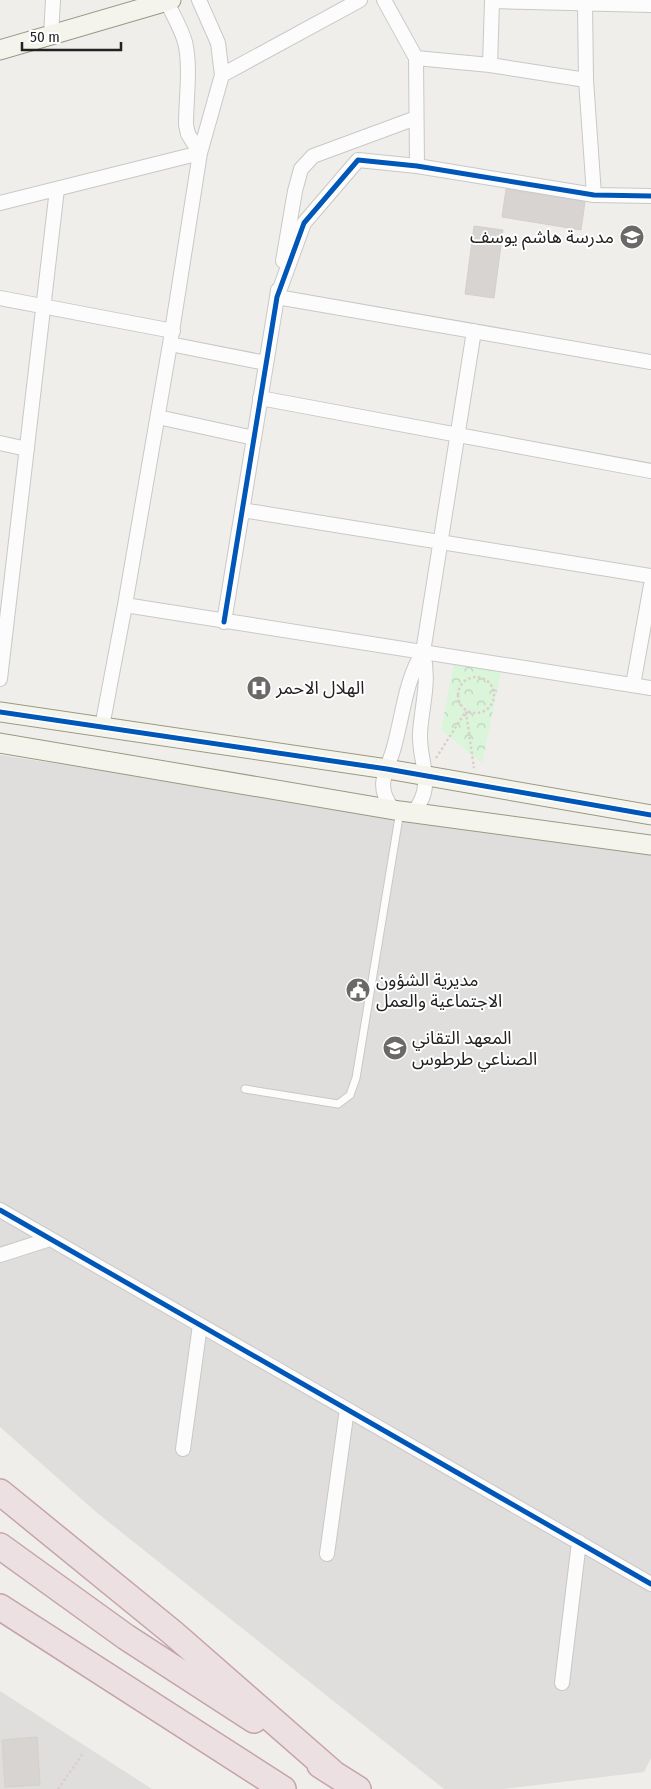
<svg xmlns="http://www.w3.org/2000/svg" width="651" height="1789" viewBox="0 0 651 1789" font-family="'Fira Sans Condensed','Noto Sans Arabic',sans-serif">
  <defs>
    <pattern id="park-crowns" width="20" height="18" patternUnits="userSpaceOnUse" patternTransform="scale(1.25)"><rect width="20" height="18" fill="#daf5da"/><path d="M2 6a3 3 0 1 1 6 0M12 15a3 3 0 1 1 6 0" fill="none" stroke="#bbd2bb"/></pattern>
  </defs>
  <rect width="100%" height="100%" fill="#f0eeeb"/>
  <path fill="#dfdedc" d="M0,755L651,855V1758L644,1772L504,1789H444L96,1512L0,1427Z
    M0,1691L152,1789H0Z"/>
  <path fill="url(#park-crowns)" d="M454,663L501,672L482,763L441,730Z"/>
  <path fill="#d7d4d2" stroke="#d3d0cc" d="M506,189L585,202L581,230L502,217Z
    M474,226L503,230L494,298L465,294Z
    M37,1737L40,1785L5,1787L2,1740Z"/>
  <g fill="none" stroke-linecap="round" stroke-linejoin="round">
    <defs>
      <path id="lane" d="M245,1089L338,1104L350,1095L356,1078L400,811"/>
      <path id="street" d="M384,0L416,58
        M167,2C173,15 181,28 185,42C191,66 186,99 186,125L188,134L200,153
        M585,4L586,80L594,195
        M51,36L53,0
        M490,65L492,1L651,5
        M222,75L360,0
        M417,166L416,58L490,65L586,80
        M0,203L200,153
        M283,261L295,191L301,169L313,156L416,118
        M278,290L277,297L651,362
        M0,298L173,331
        M170,344L266,363
        M260,398L651,471
        M158,417L254,438
        M0,443L27,449
        M242,510L651,576
        M125,605L651,688
        M224,622L277,297L304,223L358,160L417,166L594,195L651,196
        M0,679L57,189
        M633,685L651,585
        M102,727L125,605L170,344L200,153L222,75L218,43L199,0
        M393,809C387,802 383,794 383,784C384,772 391,759 394,747C403,715 405,681 423,652L474,331
        M414,812C420,803 425,795 425,784C426,768 419,751 420,733C422,703 430,683 423,652
        M0,1210L651,1584
        M0,1255L50,1239
        M183,1449L200,1325
        M327,1554L347,1409
        M562,1683L579,1542"/>
      <path id="secondary" d="M0,50L171,0
        M0,712L387,769L651,815
        M0,743L400,811L651,845"/>
      <path id="highway" d="M0,1492L173,1633L333,1773
        M0,1546L126,1637L254,1720
        M0,1607L283,1789
        M320,1765L358,1789"/>
    </defs>
    <use href="#lane" stroke="#c9c8c7" stroke-width="9"/>
    <use href="#street" stroke="#c9c8c7" stroke-width="16"/>
    <use href="#secondary" stroke="#999a82" stroke-width="21"/>
    <use href="#highway" stroke="#c5a2ac" stroke-width="28"/>
    <path stroke="#dccecd" stroke-width="2.5" stroke-dasharray="2.5 2.5" stroke-linecap="butt" d="M458 695a18 18 0 1 1 36 0a18 18 0 1 1-36 0Z
      M466,712L474,768
      M436,758L466,711
      M58,1789L84,1752"/>
    <use href="#lane" stroke="#fdfcfc" stroke-width="7"/>
    <use href="#street" stroke="#fdfcfc" stroke-width="14"/>
    <use href="#secondary" stroke="#f4f4ed" stroke-width="19"/>
    <use href="#highway" stroke="#ece0e2" stroke-width="25"/>
    <defs>
      <path id="cycleway" d="M224,622L277,297L304,223L358,160L417,166L594,195L651,196
        M0,712L387,769L651,815
        M0,1210L651,1584"/>
    </defs>
    <use href="#cycleway" stroke="#fff" stroke-width="8"/>
    <use href="#cycleway" stroke="#0057b8" stroke-width="5"/>
  </g>
  <defs>
    <symbol id="school-disc" viewBox="-11 -11 22 22"><circle r="9.5" fill="#6a6968" stroke="#fff"/><path d="M0-5L7-2L0 1L-7-2ZM-4 1L0 2.5L4 1V4Q0 6-4 4Z" fill="#fff"/></symbol>
    <symbol id="hospital-disc" viewBox="-11 -11 22 22"><circle r="9.5" fill="#6a6968" stroke="#fff"/><path d="M-5-5h3v3.5h4V-5h3V5h-3V1.5h-4V5h-3Z" fill="#fff"/></symbol>
    <symbol id="civic-disc" viewBox="-11 -11 22 22"><circle r="9.5" fill="#6a6968" stroke="#fff"/><path d="M-.6-6.5H3V-4.5H.6V-3L4-1V1h2V6H-6V1h2V-1L-.6-3ZM-1.2 2.5V6h2.4V2.5Z" fill="#fff"/></symbol>
  </defs>
  <g fill-rule="evenodd">
    <use href="#school-disc" x="618" y="223" width="28" height="28"/>
    <use href="#hospital-disc" x="245" y="674" width="28" height="28"/>
    <use href="#civic-disc" x="344" y="976" width="28" height="28"/>
    <use href="#school-disc" x="381" y="1034" width="28" height="28"/>
  </g>
  <g text-anchor="middle" dominant-baseline="central" stroke-width="4" stroke-linejoin="round" paint-order="stroke">
    <g font-size="18" fill="#222" stroke="#fff" text-anchor="start">
      <text x="614" y="237" text-anchor="end">مدرسة هاشم يوسف</text>
      <text x="276" y="688">الهلال الاحمر</text>
      <text x="376" y="980">مديرية الشؤون<tspan x="376" dy="21">الاجتماعية والعمل</tspan></text>
      <text x="412" y="1038">المعهد التقاني<tspan x="412" dy="21">الصناعي طرطوس</tspan></text>
    </g>
  </g>
  <path d="M22 42v8h99v-8" fill="none" stroke="#222222" stroke-width="2.5"/>
  <text x="30" y="42" font-size="15" fill="#222222" stroke="#ffffff" stroke-width="4" paint-order="stroke">50 m</text>
</svg>
